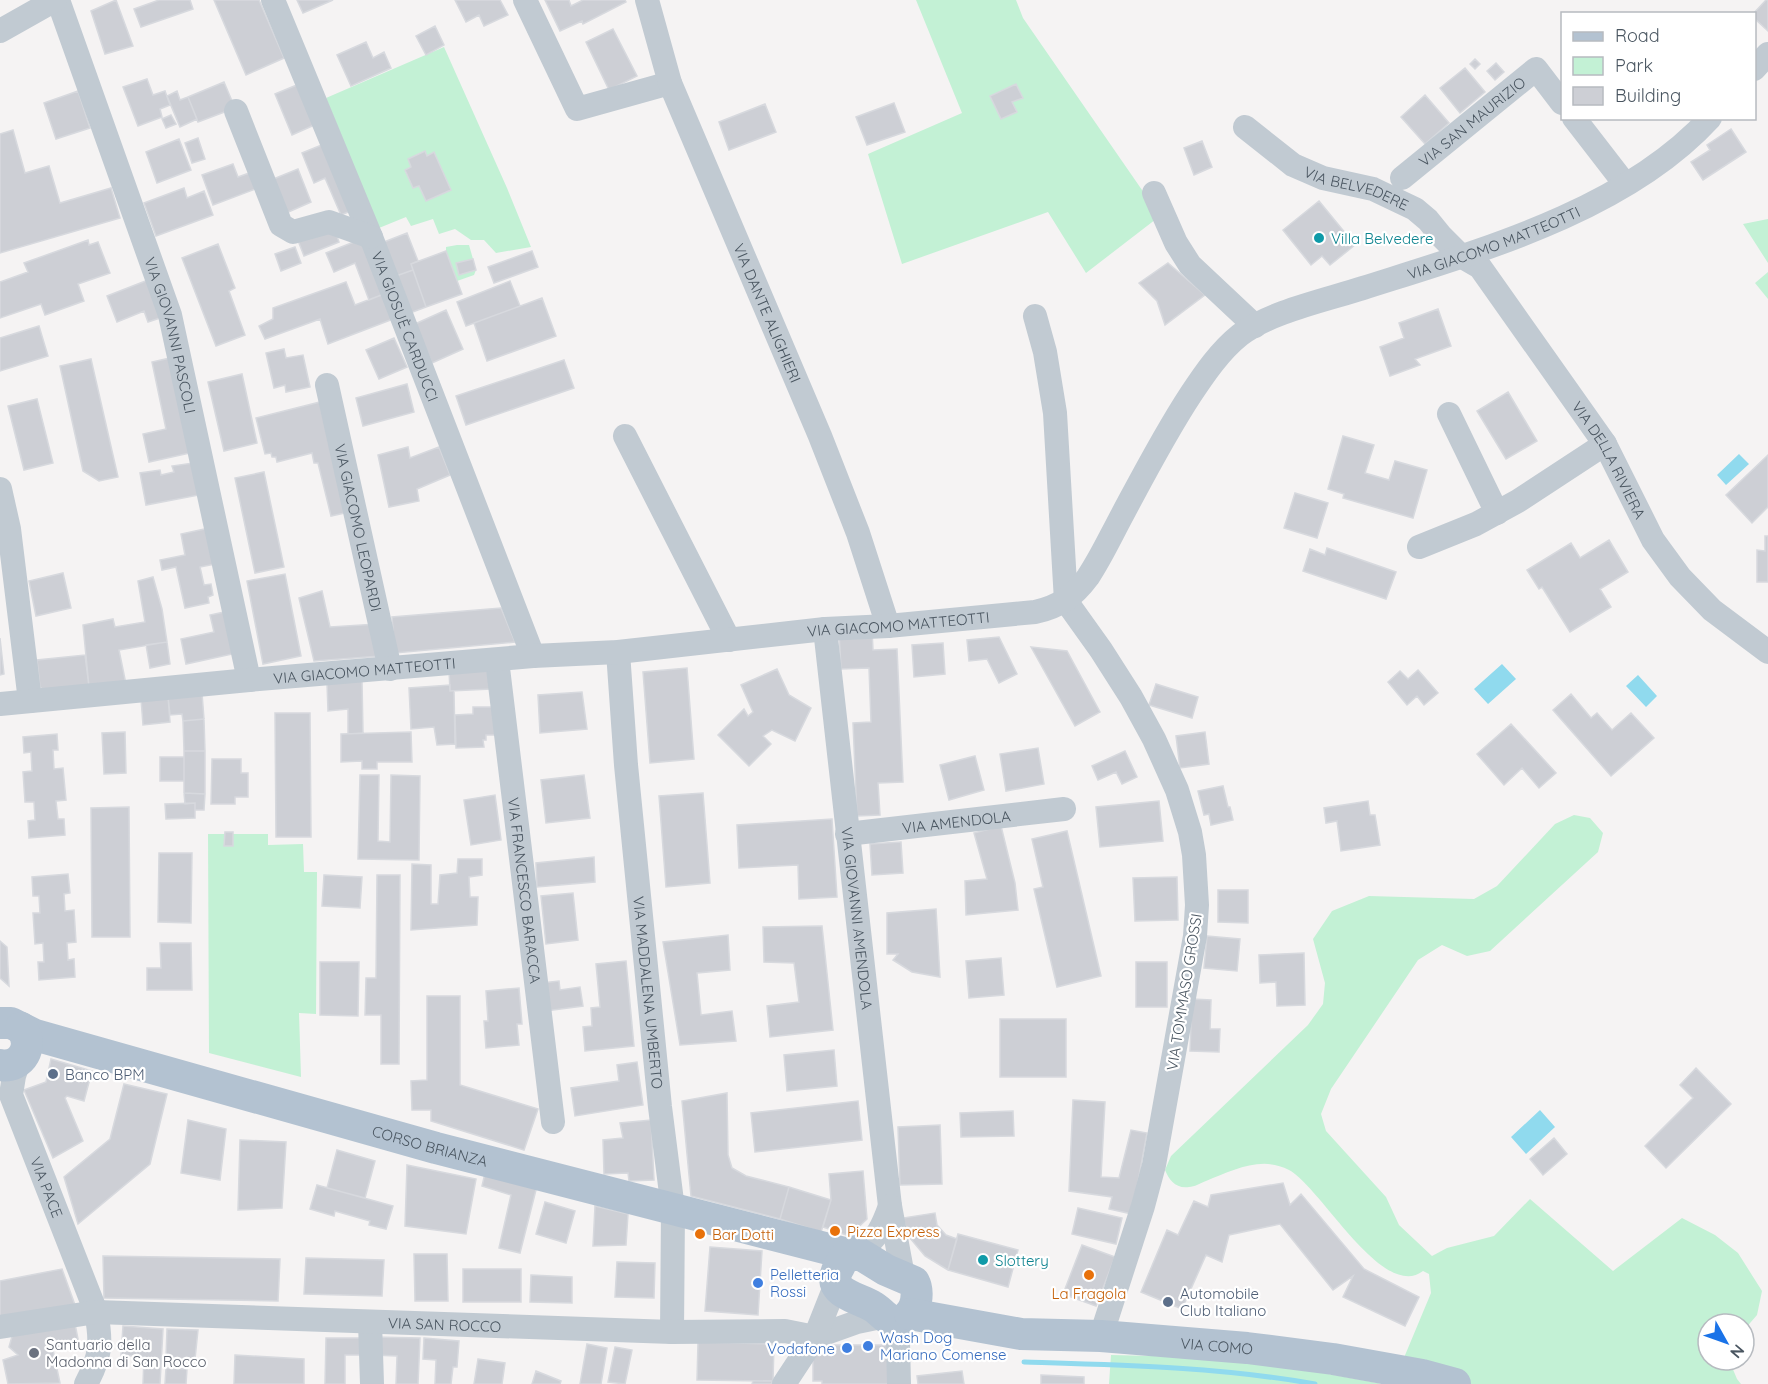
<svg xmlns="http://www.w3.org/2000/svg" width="1768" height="1384" viewBox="0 0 1768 1384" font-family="Quicksand,sans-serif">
  <rect width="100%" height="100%" fill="#f5f3f3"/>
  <path fill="#c3f1d5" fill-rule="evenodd" d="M916,0H1016L1023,18L1160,216L1086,273L1048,212L902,264L868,154L962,113Z
    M444,47L507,188L531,247L496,253L484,240H471L455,229L439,234L433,219L411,226L406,217L379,228L326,98ZM424,151L427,156L434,153L451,190L426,201L419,186L413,188L405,171L411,167L408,159Z
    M1768,219V263L1743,224Z
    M457,245H469L473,259L457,263L459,275L476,270L474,275L457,281L446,251V247Z
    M1768,272V299L1755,283Z
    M1574,815L1590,818L1603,833L1598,852L1490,951L1467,956L1442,945L1418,960L1331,1089L1321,1114L1326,1131L1386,1197L1399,1225L1432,1256L1447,1248L1494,1236L1530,1199L1613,1271L1682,1218L1715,1235L1738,1253L1762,1291L1757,1315L1744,1330V1324H1708V1360H1729L1737,1379L1741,1384H1393L1431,1293L1429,1274L1423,1271C1383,1302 1320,1186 1289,1170C1261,1155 1232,1171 1206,1181C1201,1183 1194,1187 1189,1187C1176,1189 1169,1180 1165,1170L1171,1156L1308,1025L1323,1004L1325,983L1313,939L1332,911L1369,896L1474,899L1497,886L1555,824Z
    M208,834H268V845L303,844L304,872H317L316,1014L299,1013L301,1077L209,1053Z
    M1111,1355L1194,1357L1274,1364L1383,1384H1109Z"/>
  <path fill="#90daee" d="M1739,454L1749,464L1726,485L1717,475Z
    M1502,664L1516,679L1488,704L1474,689Z
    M1638,675L1657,696L1646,707L1626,686Z
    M1540,1110L1555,1127L1526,1154L1511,1137Z"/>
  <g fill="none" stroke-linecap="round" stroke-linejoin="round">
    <path stroke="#90daee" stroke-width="5" d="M1024,1362C1122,1365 1219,1367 1315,1384"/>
  </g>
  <path fill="#cdcfd5" stroke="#d7d9de" stroke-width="1.5" d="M116,0L133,46L105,54L91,11Z
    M159,0H190L193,9L141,27L134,9Z
    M214,0H259L284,58L246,75Z
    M297,0H333L303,13Z
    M455,0H500L508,15L484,26L479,15L466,22Z
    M545,0H569L571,6L583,0H625L626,2L583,24L582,21L560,31Z
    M1766,0H1768V31L1754,18L1753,14Z
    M435,26L444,45L426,55L416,36Z
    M613,29L637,76L609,90L586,42Z
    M366,42L373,58L384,52L391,68L351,86L337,55Z
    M1475,59L1480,64L1475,69L1470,64Z
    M1496,63L1504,72L1495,80L1487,71Z
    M1465,68L1485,92L1460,113L1440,88Z
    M147,79L153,95L165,91L170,105L160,109L162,117L138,126L123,87Z
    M224,82L235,108L198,122L188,97Z
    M304,82L321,122L292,135L275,94Z
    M1016,84L1023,98L1012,102L1017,112L1001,119L990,96Z
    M78,91L90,128L56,139L44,103Z
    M177,91L180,100L188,97L197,119L180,127L167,96Z
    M1425,95L1449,123L1425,144L1401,117Z
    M894,103L905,132L867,145L856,117Z
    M765,104L776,132L729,150L719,122Z
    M171,115L176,124L166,128L162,119Z
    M1731,129L1746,152L1703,180L1691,162L1710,150L1707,145Z
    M13,130L25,173L49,166L60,203L111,188L120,218L0,253V134Z
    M198,138L205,159L192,163L185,143Z
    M179,139L191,170L157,183L146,152Z
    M1202,141L1212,167L1194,175L1184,148Z
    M329,142L358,208L341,215L325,178L314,183L302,153Z
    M425,151L427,156L434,152L451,190L426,201L419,186L413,188L405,170L411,167L408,159Z
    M233,164L238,177L252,172L258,188L213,205L202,175Z
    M298,169L311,202L284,214L271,180Z
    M184,188L187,198L204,191L213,215L156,236L144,203Z
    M1319,201L1355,245L1330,265L1322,256L1311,265L1283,230Z
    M333,225L339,242L304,256L297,238Z
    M407,233L418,261L411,264L413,270L396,276L384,242Z
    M364,238L386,293L369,300L355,263L334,272L326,253Z
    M88,240L89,245L98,242L110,273L78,284L84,301L45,315L41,304L0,318V282L28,272L24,263Z
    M218,244L235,288L229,291L245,335L216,346L182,258Z
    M295,247L301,263L281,271L275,254Z
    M446,251L462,294L426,307L411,264Z
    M532,251L538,267L494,283L488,267Z
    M473,259L476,270L459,275L456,263Z
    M1168,263L1205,295L1165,325L1157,301L1139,283Z
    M413,270L426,307L410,313L396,276Z
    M148,280L163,317L148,322L144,311L117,322L107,296Z
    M510,281L520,306L466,326L457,302Z
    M346,282L355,305L384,294L393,319L328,344L320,319L265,339L259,326L273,319V308Z
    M542,298L556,336L487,361L474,323Z
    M1438,309L1451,346L1415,359L1420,365L1390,376L1380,347L1404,338L1399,323Z
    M446,310L463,349L432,363L415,324Z
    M39,326L48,356L0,371V338Z
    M394,338L407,367L379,379L366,350Z
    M284,349L286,358L303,355L310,387L286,392L285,385L274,388L266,353Z
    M170,358L190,453L149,462L143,434L166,429L152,362Z
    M91,359L118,477L99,481L83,471L60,366Z
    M564,360L574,388L466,425L456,396Z
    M242,374L257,443L224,451L208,382Z
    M407,384L414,412L363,426L356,398Z
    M1508,392L1537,441L1506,459L1477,411Z
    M37,399L53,463L24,470L8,406Z
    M324,401L354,511L331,516L318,463H314L312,453L277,462L276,457H272L271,453L265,454L256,418Z
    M1343,436L1374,445L1365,473L1389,480L1395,461L1427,470L1413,518L1343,498L1344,494L1328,489Z
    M408,447L410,458L439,447L450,475L417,489L419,501L389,507L378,455Z
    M1768,455V507L1752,523L1726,495Z
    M193,463L199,495L146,505L140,473L160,470L161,475L174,472L172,466Z
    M264,472L284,567L255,573L235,478Z
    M1295,493L1328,503L1317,538L1284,528Z
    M214,527L221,563L200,567L204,585L211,584L213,595L208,597L209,603L185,608L176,567L162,570L160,560L185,555L181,534Z
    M1765,536H1768V582H1757V550L1765,551Z
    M1609,540L1628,572L1600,589L1611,607L1570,632L1542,587L1539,589L1527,570L1571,543L1580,558Z
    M1327,548L1396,572L1386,599L1303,571L1310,549L1325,555Z
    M63,573L71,608L36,616L29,581Z
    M285,574L301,656L263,664L247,581Z
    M153,577L162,609L167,642L119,650L126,684L89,687L83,625L113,619L115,627L145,622L138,581Z
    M322,591L330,627L377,624L381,656L314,661L299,598Z
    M501,608L515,642L395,653L392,617Z
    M229,611L237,653L186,664L181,639L214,632L210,615Z
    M872,630L873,650L897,649L903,782L878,783L880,815L857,816L853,723L871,722L869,668L841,669L839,632Z
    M999,637L1017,674L999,683L987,659L969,661L967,640Z
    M0,638L4,674L0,675Z
    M167,642L170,664L150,668L146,645Z
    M943,643L945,674L914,677L912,645Z
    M1031,647L1067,651L1100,712L1075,726Z
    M85,655L89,687L47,692L40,687L37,660Z
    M490,668L491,689L450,691L449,670Z
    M687,668L694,759L650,763L643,672Z
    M777,669L789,695L811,708L795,741L772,730L763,736L771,744L749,766L718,735L744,709L748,716L753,712L741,685Z
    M1418,670L1438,693L1424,705L1417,696L1407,705L1388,682L1400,671L1408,679Z
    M362,681L363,733L348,734V709L328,711L327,683Z
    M1156,684L1198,697L1192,718L1149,705Z
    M450,685V691H454L455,744L437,745L434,727L411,729L409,688Z
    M582,692L587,729L540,733L538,695Z
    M202,693L204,719L183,721L182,714L170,715L168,696Z
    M1571,694L1591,718L1597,713L1612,730L1631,713L1654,738L1611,776L1553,710Z
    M168,696L170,722L143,725L141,699Z
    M473,707H497L498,735H486V740H483L484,747L456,748L455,715L473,714Z
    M275,713H310L311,837H276Z
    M204,719L205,751H184L183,721Z
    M1511,724L1556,773L1539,788L1522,768L1504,785L1477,754Z
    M125,732L126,773L104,774L102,733Z
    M411,732L412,762H377V769H362V761L341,762V734Z
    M1205,732L1209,764L1180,768L1176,736Z
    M57,734L58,750H53L54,769L63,768L66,800L56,801L58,819H64L65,835L29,838L28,821L35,820L34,802H25L23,772L32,771L31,752L24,753L23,737Z
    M1038,748L1044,784L1006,791L1000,754Z
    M184,751H205V794L184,793Z
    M1125,751L1137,777L1122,784L1116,772L1098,780L1092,766Z
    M975,756L984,790L949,800L940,765Z
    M160,757H184V781H160Z
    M212,759H241V773H248V797H235V804H211Z
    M360,775H379L378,841L390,842L391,775L420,776L419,860L358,859Z
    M584,775L590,818L546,823L541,780Z
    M1223,786L1228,807H1230L1233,820L1211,825L1209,814L1204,815L1198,791Z
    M184,793L205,794L204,810H195V803L185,804Z
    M703,793L710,883L666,887L659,796Z
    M495,795L501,840L471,845L464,800Z
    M1159,801L1163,841L1100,847L1096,807Z
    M1368,801L1370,815H1375L1380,845L1341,851L1337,821L1326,823L1324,808Z
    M195,803V818L166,819L165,804Z
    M129,807L130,937H92L91,808Z
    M832,819L837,897L799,899L798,865L739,868L737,825Z
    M1001,826L1015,883L1018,910L966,915L965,881L987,879L974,833Z
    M1067,831L1101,976L1057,987L1034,889L1043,887L1032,839Z
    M225,832H233V846H224Z
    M901,842L903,873L872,875L870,844Z
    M159,853H192L191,923L158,922Z
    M594,857L595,882L537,887L536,863Z
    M458,859H482V875L469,877L470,897H478L477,925L411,930L412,864L431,865V904H438L440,875L457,873Z
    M68,874L70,893L64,894L65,911L74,910L76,942L67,943L68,960L74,959L75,977L39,980L38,962H44L43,943L35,944L33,913H40L39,896H33L32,877Z
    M324,875L362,877L360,908L322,906Z
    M377,875H400L399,1064H381V1015H365L366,978H376Z
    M1177,877L1178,920L1135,921L1133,878Z
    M1218,890H1248V923L1218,922Z
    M573,893L578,940L546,944L541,896Z
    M936,909L940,977L912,972L893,960L898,954H887V913Z
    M822,926L833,1030L770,1037L767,1006L799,1002L794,963L764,962L763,927Z
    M728,935L730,970L697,973L701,1015L732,1011L736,1041L680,1045L663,942Z
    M1207,936L1240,939L1237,971L1204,968Z
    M0,941L7,947L9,986L0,978Z
    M160,943H191L192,990H147V968H161Z
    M1304,953L1305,1005L1277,1006L1276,982L1260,983L1259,955Z
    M1001,958L1004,995L969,998L966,961Z
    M626,961L634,1046L585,1051L583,1027L592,1026L591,1008L600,1007L596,964Z
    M320,962H359L358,1016L320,1015Z
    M1136,962H1167V1007H1136Z
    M559,981L560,990L580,987L583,1006L546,1011L542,983Z
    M519,988L522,1024H517L519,1045L486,1048L484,1021H488L486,991Z
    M427,996H460V1085L538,1109L524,1150L431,1121V1110H412L411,1081L427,1080Z
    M1192,999L1211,1000L1210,1029H1220L1219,1052L1190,1051Z
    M1000,1019H1066V1077H1000Z
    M834,1050L837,1086L787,1091L784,1055Z
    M51,1059L92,1071L84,1101L67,1096L65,1098L83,1141L53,1158L24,1090L46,1082Z
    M637,1062L643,1105L575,1116L571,1088L619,1081L617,1065Z
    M1696,1068L1731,1104L1666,1168L1645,1146L1693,1098L1680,1085Z
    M124,1084L167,1094L150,1164L78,1224L64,1177L110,1139Z
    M727,1093L728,1155L732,1168L746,1176L789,1187L780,1219L691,1196L682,1101Z
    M1073,1100L1105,1102L1101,1177L1119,1178L1131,1130L1147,1133L1132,1214L1109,1209L1112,1197L1069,1191Z
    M858,1101L862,1140L755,1152L751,1113Z
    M1013,1111L1014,1136L961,1137L960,1113Z
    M188,1120L226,1129L220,1180L181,1173Z
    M651,1120L654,1180L629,1181L628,1173L604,1174L603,1140L623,1138L620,1123Z
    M940,1125L942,1184L900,1185L898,1127Z
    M1554,1138L1567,1154L1543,1175L1530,1159Z
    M240,1140L286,1142L282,1208L238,1210Z
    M337,1150L375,1161L365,1198L327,1188Z
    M407,1165L476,1179L466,1234L405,1226Z
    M486,1169L537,1186L520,1253L499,1248L511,1195L482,1186Z
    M863,1171L867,1219L849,1236L823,1227L831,1200L829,1174Z
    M1283,1183L1290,1205L1301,1194L1364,1269L1419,1297L1405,1326L1343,1297L1353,1276L1333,1290L1280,1224L1229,1235L1222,1262L1206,1255L1182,1309L1141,1292L1167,1230L1178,1235L1194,1201L1208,1207L1211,1195Z
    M317,1185L393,1206L386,1229L369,1225L370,1221L335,1211L334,1216L310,1209Z
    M789,1187L831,1200L821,1232L780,1219Z
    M545,1202L575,1211L566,1243L536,1234Z
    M595,1206L628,1214L626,1245L593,1246Z
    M1078,1208L1122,1218L1116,1244L1072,1234Z
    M935,1213L937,1225L946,1235L957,1239L948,1270L925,1256L909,1237L903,1218Z
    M958,1234L1018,1250L1008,1287L948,1270Z
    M1082,1245L1115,1257L1096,1306L1063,1294Z
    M710,1247L762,1251L758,1315L705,1311Z
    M414,1254H447L448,1301H415Z
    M103,1256L280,1259L278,1301L104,1298Z
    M306,1258L384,1260L382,1296L304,1294Z
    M617,1262L655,1263L654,1298L615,1297Z
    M62,1269L75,1305L0,1319V1281Z
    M463,1269H521V1302H463Z
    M531,1275L572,1277V1303L530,1302Z
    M74,1319L79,1344L53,1350L60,1383L8,1384L3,1360L18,1355L9,1347L13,1333Z
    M123,1326L163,1329L160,1384H143L144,1357L121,1355Z
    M167,1329L198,1330L195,1359L166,1358Z
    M374,1337L420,1338L418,1384H396L397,1356L373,1355Z
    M326,1338H363V1355H345V1384H325Z
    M424,1338L459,1341L457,1367H453L451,1384H435L436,1360L423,1359Z
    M698,1342L774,1344L773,1381L697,1380Z
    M587,1344L607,1348L601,1384H580Z
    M823,1345H892V1384H822V1381H813V1355L823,1354Z
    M615,1347L632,1350L625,1384L608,1382Z
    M235,1355L304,1359V1384H234Z
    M478,1359L505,1363L502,1384H474Z
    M166,1368L187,1369L186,1384H165Z
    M536,1371L561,1381L560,1384H532Z
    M962,1371L964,1384H918L917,1376Z
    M1041,1375L1084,1377V1384H1041Z
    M753,1381H773L771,1384H752Z"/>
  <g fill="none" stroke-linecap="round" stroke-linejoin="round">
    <g stroke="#c1cad2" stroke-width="24">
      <path id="s1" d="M58,0L170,315L249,680"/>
      <path id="s2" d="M273,0L371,237L533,656"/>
      <path d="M525,0L577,109L670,83"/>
      <path id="s3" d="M647,0L670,83L820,436L858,533L888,626"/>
      <path d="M0,31L55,0"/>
      <path d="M1754,69L1768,54"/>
      <path d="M236,111L281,225L293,232L329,222L371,237"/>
      <path d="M1574,118L1625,184"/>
      <path id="s4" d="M1245,127L1293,165L1323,178L1373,189L1415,209L1428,220L1441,236L1461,256L1480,267L1605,444L1653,540L1680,577L1712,610L1768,652"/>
      <path id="s5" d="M1402,178L1536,69L1562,103"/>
      <path d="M1154,193L1176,243L1190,265L1255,326"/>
      <path d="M1035,316L1045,352L1055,413L1066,601L1101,650L1131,697L1154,739L1177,790L1190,832L1194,855L1197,905L1195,936L1154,1165L1143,1206L1101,1336"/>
      <path id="s6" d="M327,385L390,669"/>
      <path d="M1449,414L1497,513"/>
      <path d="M625,436L729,640"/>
      <path d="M0,489L9,529L30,701"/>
      <path d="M1419,547L1476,524L1518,501L1605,444"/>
      <path id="s7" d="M825,629L890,1206L903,1276"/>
      <path id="s8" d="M618,652L626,765L660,1107L673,1209L672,1332"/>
      <path id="s9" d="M497,660L553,1122"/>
      <path id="s10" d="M0,704L249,680L533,656L618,652L825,629L888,626L1035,612C1059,607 1074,596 1088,577C1100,559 1109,540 1119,521C1142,478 1164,435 1191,394C1205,373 1220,351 1240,335C1269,312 1326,300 1363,288C1479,251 1625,211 1710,118"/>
      <path id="s11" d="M847,834L1064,809"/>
      <path id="s12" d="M19,1061L14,1076L11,1095L96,1312C102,1343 101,1356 86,1384"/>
      <path d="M859,1252C878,1237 882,1228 890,1206"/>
      <path d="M370,1322L372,1384"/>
      <path id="s13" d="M0,1327L96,1312L672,1332L785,1331L815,1337L857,1322L886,1316"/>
      <path d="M784,1384L815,1337L836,1284"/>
      <path d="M899,1384L898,1342L901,1320"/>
    </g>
    <g stroke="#b3c2d1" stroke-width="32">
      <path id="s14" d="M0,1023H11L35,1035L436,1148L848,1254"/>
      <path d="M0,1065C22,1069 35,1045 21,1028"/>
      <path d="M855,1251L886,1270L914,1282C921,1295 914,1322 895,1321C886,1320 880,1310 872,1306C856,1297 824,1292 839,1267C843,1259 846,1253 855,1251Z"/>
      <path id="s15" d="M910,1314L1021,1334L1101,1336L1247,1348L1333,1359L1422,1375L1455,1384"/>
    </g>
  </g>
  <g fill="#0f9aa8" stroke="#fff" stroke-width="2">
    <circle cx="1319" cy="238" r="6"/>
    <circle cx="983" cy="1260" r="6"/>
  </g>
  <g fill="#5c6f8a" stroke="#fff" stroke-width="2">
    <circle cx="53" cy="1074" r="6"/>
    <circle cx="1168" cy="1302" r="6"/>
  </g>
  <g fill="#e8710a" stroke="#fff" stroke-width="2">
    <circle cx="835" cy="1231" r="6"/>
    <circle cx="700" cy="1234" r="6"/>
    <circle cx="1089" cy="1275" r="6"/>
  </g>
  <g fill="#3f7fe0" stroke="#fff" stroke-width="2">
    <circle cx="758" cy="1283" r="6"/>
    <circle cx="868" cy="1346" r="6"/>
    <circle cx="847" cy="1348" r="6"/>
  </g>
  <circle fill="#6b7280" stroke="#fff" stroke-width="2" cx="34" cy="1353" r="6"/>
  <g text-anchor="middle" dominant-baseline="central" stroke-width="4.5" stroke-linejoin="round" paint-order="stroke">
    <g font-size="15" fill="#4a5661" stroke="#fff">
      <text stroke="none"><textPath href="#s5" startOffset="90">VIA SAN MAURIZIO</textPath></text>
      <text stroke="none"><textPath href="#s4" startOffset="129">VIA BELVEDERE</textPath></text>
      <text stroke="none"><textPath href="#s10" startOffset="1662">VIA GIACOMO MATTEOTTI</textPath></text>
      <text stroke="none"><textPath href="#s3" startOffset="336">VIA DANTE ALIGHIERI</textPath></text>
      <text stroke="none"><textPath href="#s2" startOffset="352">VIA GIOSUÈ CARDUCCI</textPath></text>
      <text stroke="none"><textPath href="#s1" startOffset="354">VIA GIOVANNI PASCOLI</textPath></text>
      <text stroke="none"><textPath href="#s4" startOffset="512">VIA DELLA RIVIERA</textPath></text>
      <text stroke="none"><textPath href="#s6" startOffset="146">VIA GIACOMO LEOPARDI</textPath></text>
      <text stroke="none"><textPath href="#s10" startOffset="902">VIA GIACOMO MATTEOTTI</textPath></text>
      <text stroke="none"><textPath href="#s10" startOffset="366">VIA GIACOMO MATTEOTTI</textPath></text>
      <text stroke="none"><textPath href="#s11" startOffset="110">VIA AMENDOLA</textPath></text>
      <text stroke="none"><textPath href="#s9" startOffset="232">VIA FRANCESCO BARACCA</textPath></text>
      <text stroke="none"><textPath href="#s7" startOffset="291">VIA GIOVANNI AMENDOLA</textPath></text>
      <text stroke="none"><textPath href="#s8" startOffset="342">VIA MADDALENA UMBERTO</textPath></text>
      <text transform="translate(1184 992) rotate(-81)">VIA TOMMASO GROSSI</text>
      <text stroke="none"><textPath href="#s14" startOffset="448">CORSO BRIANZA</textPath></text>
      <text stroke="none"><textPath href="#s12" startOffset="134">VIA PACE</textPath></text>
      <text stroke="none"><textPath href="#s13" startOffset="446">VIA SAN ROCCO</textPath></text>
      <text stroke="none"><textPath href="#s15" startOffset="309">VIA COMO</textPath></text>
    </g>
    <g font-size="15" fill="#0d838f" stroke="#fff" text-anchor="start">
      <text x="1331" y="238">Villa Belvedere</text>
      <text x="995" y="1260">Slottery</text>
    </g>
    <g font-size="15" fill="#4e5e75" stroke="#fff" text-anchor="start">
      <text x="65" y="1074">Banco BPM</text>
      <text x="1180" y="1293">Automobile<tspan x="1180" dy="17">Club Italiano</tspan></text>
    </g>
    <g font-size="15" fill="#c56008" stroke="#fff" text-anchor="start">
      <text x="847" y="1231">Pizza Express</text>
      <text x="712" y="1234">Bar Dotti</text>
      <text x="1089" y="1293" text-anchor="middle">La Fragola</text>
    </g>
    <g font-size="15" fill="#366cbe" stroke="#fff" text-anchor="start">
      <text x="770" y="1274">Pelletteria<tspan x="770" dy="17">Rossi</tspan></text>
      <text x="880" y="1337">Wash Dog<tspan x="880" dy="17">Mariano Comense</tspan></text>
      <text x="835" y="1348" text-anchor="end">Vodafone</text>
    </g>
    <g font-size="15" fill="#5b616d" stroke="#fff" text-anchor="start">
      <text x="46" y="1344">Santuario della<tspan x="46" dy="17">Madonna di San Rocco</tspan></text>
    </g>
  </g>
  <rect x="1561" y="12" width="195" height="108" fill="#ffffff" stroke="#b7bbc0" stroke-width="1.5"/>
  <rect x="1573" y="32" width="30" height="9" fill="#b3c2d1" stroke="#b7bbc0" stroke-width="1.5"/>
  <text x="1615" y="42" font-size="18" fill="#4a5661">Road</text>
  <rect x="1573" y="57" width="30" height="18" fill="#c3f1d5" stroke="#b7bbc0" stroke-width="1.5"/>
  <text x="1615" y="72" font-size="18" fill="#4a5661">Park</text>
  <rect x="1573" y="87" width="30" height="18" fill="#cdcfd5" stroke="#b7bbc0" stroke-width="1.5"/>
  <text x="1615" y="102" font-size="18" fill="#4a5661">Building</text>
  <g transform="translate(1726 1342) rotate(130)"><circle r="28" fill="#ffffff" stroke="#b7bbc0" stroke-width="1.5"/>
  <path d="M0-4.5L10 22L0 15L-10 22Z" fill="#1a73e8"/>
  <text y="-9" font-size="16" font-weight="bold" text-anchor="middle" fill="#4a5661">N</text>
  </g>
</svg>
